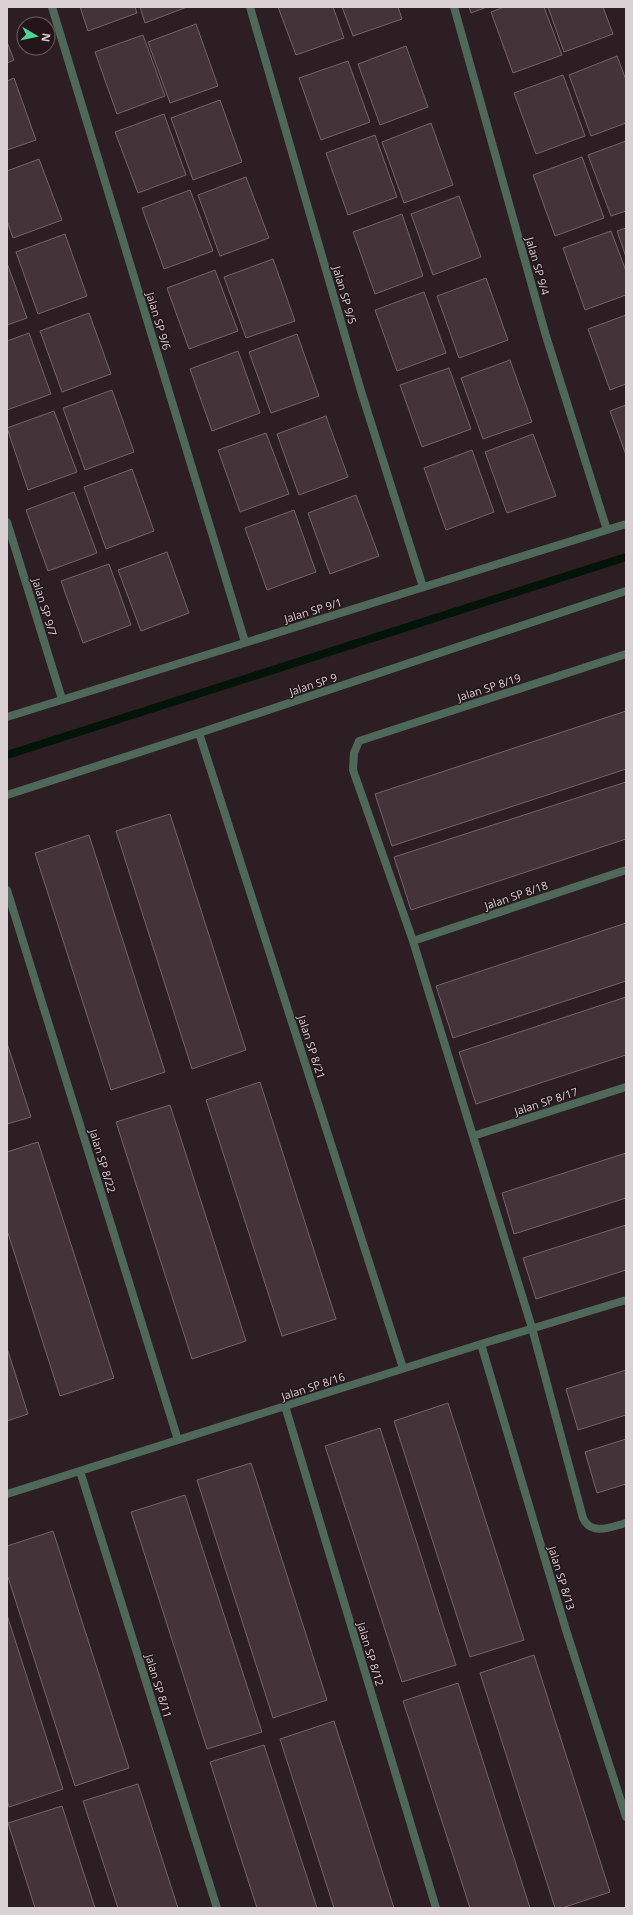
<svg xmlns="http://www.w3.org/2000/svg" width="633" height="1915" viewBox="0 0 633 1915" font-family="'Open Sans',sans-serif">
  <rect width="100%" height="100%" fill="#2d1e24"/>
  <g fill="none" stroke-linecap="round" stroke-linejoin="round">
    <path stroke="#01140a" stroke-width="8" d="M7,755L626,557"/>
  </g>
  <path fill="#44343a" stroke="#75646a" d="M80,7H135L137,13L88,31Z
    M140,7H187L145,23Z
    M278,7H333L344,38L296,55Z
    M342,7H398L402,19L353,36Z
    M469,7H487L471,13Z
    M504,7H544L562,55L513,73L491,12Z
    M548,7H603L613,34L564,52Z
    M196,24L218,86L170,103L148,42Z
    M143,35L165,96L117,114L95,52Z
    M7,42L14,60L7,63Z
    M406,46L428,107L380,125L358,64Z
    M617,56L626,80V123L591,136L569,75Z
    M348,61L370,122L321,140L299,78Z
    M563,75L585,136L536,154L514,93Z
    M14,78L36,140L7,150V81Z
    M220,100L242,162L193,180L171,118Z
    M164,114L186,175L138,193L115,132Z
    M431,123L453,185L404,203L382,142Z
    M375,135L397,197L348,215L326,153Z
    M626,141V211L611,216L588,155Z
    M582,157L604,218L555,236L533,175Z
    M39,159L62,220L13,238L7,221V171Z
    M246,177L269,238L220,256L198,195Z
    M190,190L213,251L164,269L142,208Z
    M459,196L481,257L433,275L411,214Z
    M402,214L423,276L375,294L353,232Z
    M626,228V257L617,231Z
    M611,231L626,271V295L585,310L563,248Z
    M65,234L87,296L38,314L16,252Z
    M273,259L295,321L246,338L224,277Z
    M7,263L27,318L7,325Z
    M215,270L238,331L189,349L167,288Z
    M486,278L508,340L459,358L437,296Z
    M424,292L446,353L397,371L375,310Z
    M89,313L111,374L62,392L40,331Z
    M626,315V384L610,390L588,329Z
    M29,333L51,394L7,410V341Z
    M297,334L319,396L271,413L249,352Z
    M238,351L260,413L212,431L190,369Z
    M510,360L532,422L483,439L461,378Z
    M449,368L471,429L422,447L400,385Z
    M112,390L134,452L85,470L63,408Z
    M626,405V455L610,411Z
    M54,411L77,472L28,490L7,428Z
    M326,416L348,477L299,495L277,434Z
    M266,433L289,494L240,512L218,450Z
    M533,434L556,496L507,513L485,452Z
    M472,450L494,512L446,530L424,468Z
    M132,469L154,531L106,549L84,487Z
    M74,492L97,553L48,571L26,510Z
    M356,495L379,556L330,574L308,513Z
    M294,510L316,572L267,590L245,528Z
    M167,552L189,613L141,631L118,570Z
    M109,564L131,625L83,643L61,581Z
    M626,711V769L392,846L375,794Z
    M626,782V839L411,910L394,857Z
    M170,814L246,1050L192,1069L116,831Z
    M89,835L165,1072L111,1090L35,853Z
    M626,923V981L453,1038L436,986Z
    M626,997V1055L476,1104L459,1052Z
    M7,1043L31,1117L7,1124Z
    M260,1082L336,1319L282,1336L206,1100Z
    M170,1105L246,1341L192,1359L116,1122Z
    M38,1142L114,1378L60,1396L7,1230V1152Z
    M626,1153V1198L514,1234L502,1193Z
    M626,1225V1270L536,1299L523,1258Z
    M7,1348L28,1414L7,1421Z
    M626,1370V1415L578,1430L566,1389Z
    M448,1403L524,1640L470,1657L394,1421Z
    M380,1428L456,1665L402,1682L325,1446Z
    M626,1439V1484L597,1493L585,1452Z
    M251,1463L327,1700L273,1718L197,1480Z
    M185,1495L262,1732L207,1749L131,1512Z
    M53,1531L129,1768L75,1786L7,1574V1546Z
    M7,1615L63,1789L9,1807L7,1800Z
    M534,1655L610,1892L562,1908H555L480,1673Z
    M458,1683L530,1908H470L403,1701Z
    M334,1721L394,1908H334L280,1739Z
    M264,1745L317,1908H257L210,1762Z
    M138,1784L178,1908H118L83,1801Z
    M62,1806L95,1908H35L8,1823Z"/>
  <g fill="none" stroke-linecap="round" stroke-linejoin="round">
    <path stroke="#4e6859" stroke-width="8" d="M52,7L245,642
      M250,7L361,391L423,587
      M454,7L546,336L607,530
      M7,522L62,699
      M626,654L359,741L354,753L353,770L413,941L532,1328L583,1518C591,1536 611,1527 626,1523
      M7,717L626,524
      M199,733L403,1368
      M7,795L199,733L626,591
      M7,890L178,1440
      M413,941L626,870
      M473,1136L626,1087
      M481,1344L566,1630L626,1817
      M285,1406L436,1908
      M80,1471L217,1908
      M7,1494L481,1344L626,1300"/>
  </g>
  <g text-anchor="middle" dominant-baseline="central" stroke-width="3" stroke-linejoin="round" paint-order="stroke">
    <g font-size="11" fill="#dbd1d4" stroke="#23151a">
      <text transform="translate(538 266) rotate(74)">Jalan SP 9/4</text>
      <text transform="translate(345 295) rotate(74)">Jalan SP 9/5</text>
      <text transform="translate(159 321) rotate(73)">Jalan SP 9/6</text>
      <text transform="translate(45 607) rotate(73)">Jalan SP 9/7</text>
      <text transform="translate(313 610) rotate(-17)">Jalan SP 9/1</text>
      <text transform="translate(313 684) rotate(-18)">Jalan SP 9</text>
      <text transform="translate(489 687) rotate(-18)">Jalan SP 8/19</text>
      <text transform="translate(516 895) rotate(-19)">Jalan SP 8/18</text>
      <text transform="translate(312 1047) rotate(72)">Jalan SP 8/21</text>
      <text transform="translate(546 1101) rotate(-18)">Jalan SP 8/17</text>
      <text transform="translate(103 1161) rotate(73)">Jalan SP 8/22</text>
      <text transform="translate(313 1386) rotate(-18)">Jalan SP 8/16</text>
      <text transform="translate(562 1578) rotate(73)">Jalan SP 8/13</text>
      <text transform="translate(371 1654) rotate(73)">Jalan SP 8/12</text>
      <text transform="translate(159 1686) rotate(73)">Jalan SP 8/11</text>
    </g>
  </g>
  <rect width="633" height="1915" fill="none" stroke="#dbd1d4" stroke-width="16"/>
  <g transform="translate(36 36) rotate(99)"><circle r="19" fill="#23151a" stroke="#6d6064"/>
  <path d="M0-3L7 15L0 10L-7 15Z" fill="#50d398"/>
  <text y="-6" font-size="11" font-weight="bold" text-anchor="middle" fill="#dbd1d4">N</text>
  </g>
</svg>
